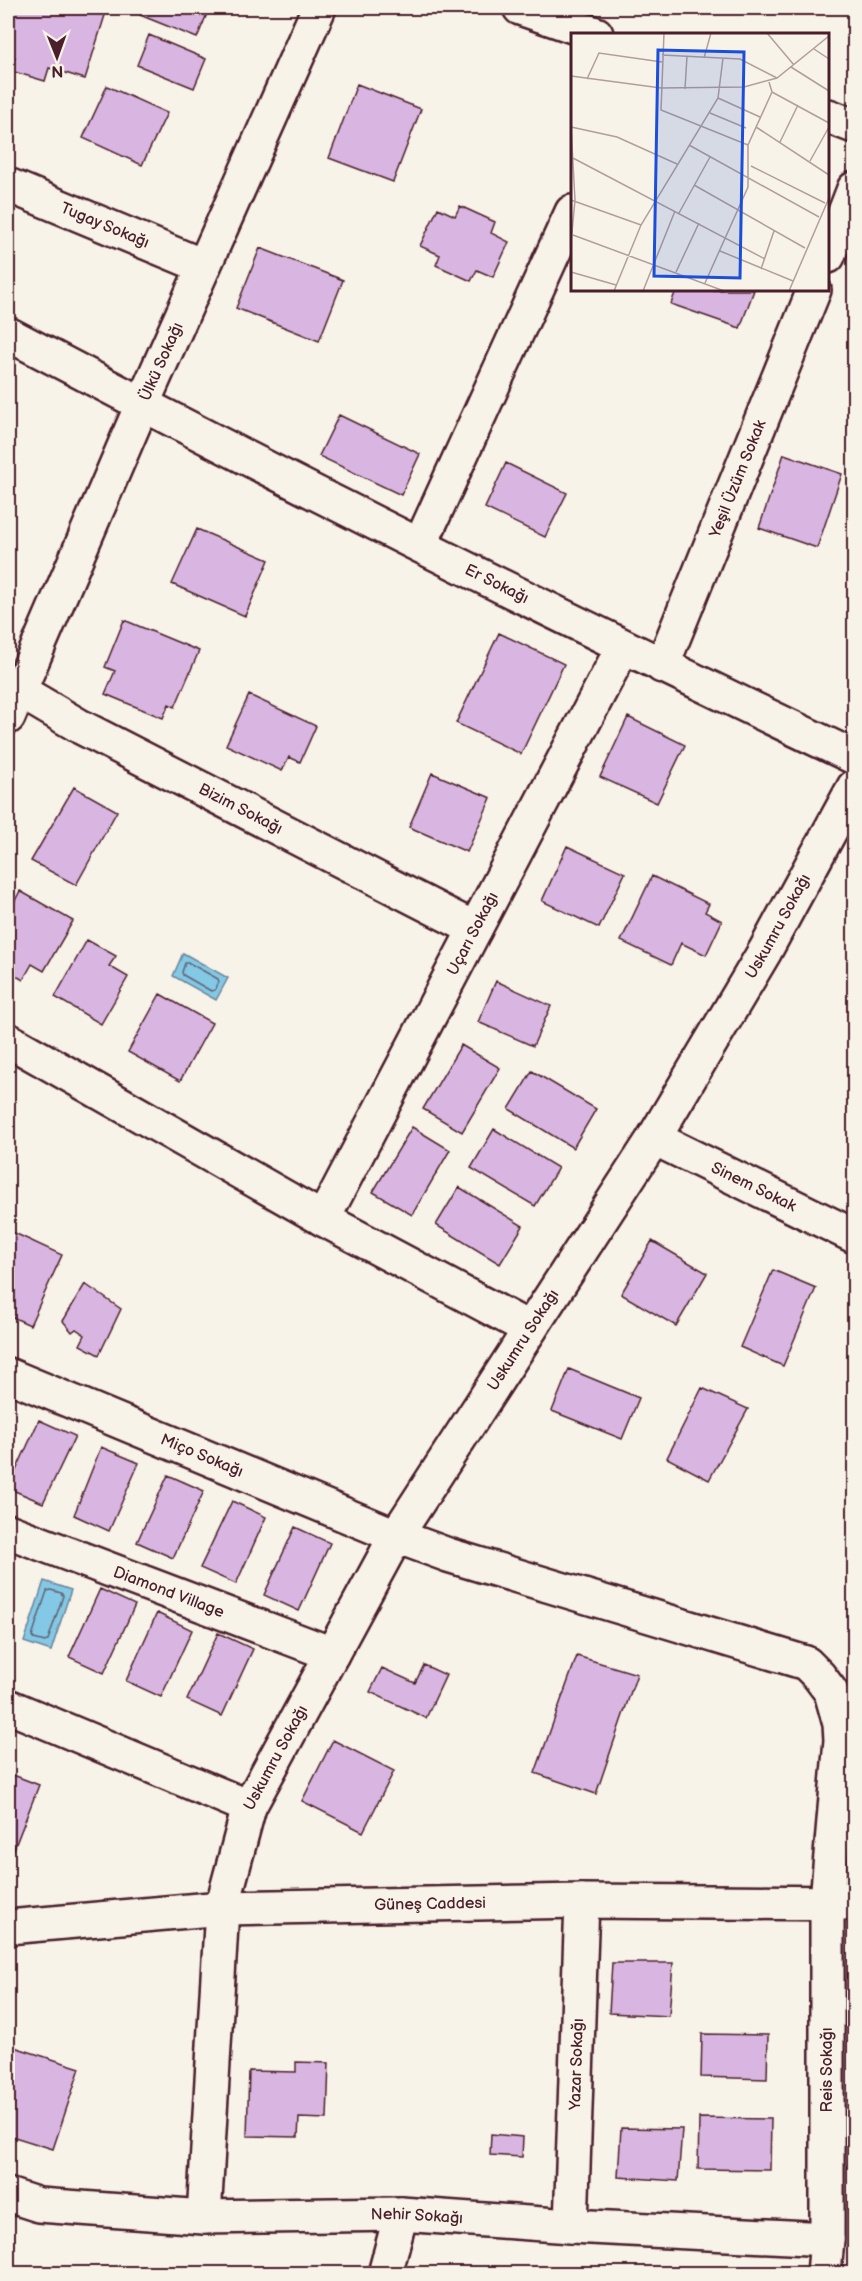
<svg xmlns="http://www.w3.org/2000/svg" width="862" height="2281" viewBox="0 0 862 2281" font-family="'Balsamiq Sans',sans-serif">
  <rect width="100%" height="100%" fill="#f7f3e8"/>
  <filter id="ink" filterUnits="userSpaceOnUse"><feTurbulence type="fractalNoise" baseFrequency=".0167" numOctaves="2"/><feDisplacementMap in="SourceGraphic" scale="12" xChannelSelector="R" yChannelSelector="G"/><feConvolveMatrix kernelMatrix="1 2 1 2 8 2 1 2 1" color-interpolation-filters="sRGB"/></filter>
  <g filter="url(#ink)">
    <path fill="#83c8e4" stroke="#6c849a" stroke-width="1.5" d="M183,953L228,978L216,1000L173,976Z
      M44,1581L71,1590L51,1651L24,1642Z"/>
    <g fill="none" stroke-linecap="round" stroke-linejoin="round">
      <path stroke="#616375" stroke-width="1.5" d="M185,963H189L218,979L219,982L215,990L211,991L183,975L182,972Z
        M51,1590L61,1593L63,1596L48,1640L45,1642L34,1639L32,1636L47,1591Z"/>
    </g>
    <path fill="#d9b6e1" stroke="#4a1f2b" stroke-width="1.5" d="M8,8H92L106,12L85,79L49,68L45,81L11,71L15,57L8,55Z
      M143,8H206L209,9L197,38L140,15Z
      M149,35L206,59L194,88L137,65Z
      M357,84L421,109L393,182L329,158Z
      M107,86L167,113L142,165L83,138Z
      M460,206L495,222L491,233L509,242L493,277L477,270L471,281L436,265L440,255L420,246L438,208L455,216Z
      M260,248L343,280L319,341L236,308Z
      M676,290H754L740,328L671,304Z
      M339,415L420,454L401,495L319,456Z
      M784,454L842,474L817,548L759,528Z
      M506,463L567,493L545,537L485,508Z
      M197,529L269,560L245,616L172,584Z
      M124,620L199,651L175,707L169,704L163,718L105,694L115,671L105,667Z
      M499,633L564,664L521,754L456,723Z
      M249,695L316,726L300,762L289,757L282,771L226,745Z
      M628,717L685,745L657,803L600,777Z
      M432,773L491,798L467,852L409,827Z
      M74,787L117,811L76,885L31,861Z
      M567,846L625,873L599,928L542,901Z
      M652,876L709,904L705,912L722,921L706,955L681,943L671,965L621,941Z
      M20,891L73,921L44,971L32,964L23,980L8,971V914Z
      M87,940L116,956L109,966L128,977L101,1024L55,997Z
      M496,981L551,1006L533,1046L478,1022Z
      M160,994L212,1023L180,1081L128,1052Z
      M461,1045L500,1068L462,1132L423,1109Z
      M532,1071L596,1109L573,1148L509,1109Z
      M412,1127L450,1150L412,1215L373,1192Z
      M494,1129L558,1168L535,1206L471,1168Z
      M459,1187L523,1226L500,1264L436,1225Z
      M8,1230L62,1255L30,1325L8,1315Z
      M652,1241L707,1273L676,1326L621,1294Z
      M773,1270L816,1288L783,1366L740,1347Z
      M85,1284L121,1309L99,1355L80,1345L85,1335L76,1329L72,1332L63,1321Z
      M569,1369L639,1398L622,1439L552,1411Z
      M702,1388L748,1409L709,1480L667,1458Z
      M39,1420L75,1436L43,1503L8,1488Z
      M101,1447L139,1463L109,1531L74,1515Z
      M168,1475L204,1491L173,1558L137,1542Z
      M232,1501L266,1517L236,1584L200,1568Z
      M295,1527L330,1543L299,1611L264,1595Z
      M100,1589L135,1605L104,1673L69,1657Z
      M157,1613L192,1630L161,1697L126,1681Z
      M218,1633L253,1649L222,1716L187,1700Z
      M577,1656L637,1674L596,1794L535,1773Z
      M424,1665L446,1675L426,1718L370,1692L382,1668L415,1683Z
      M333,1740L394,1771L363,1832L302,1801Z
      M8,1773L39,1785L12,1854L8,1853Z
      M612,1963H673L669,2016L609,2013Z
      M702,2034L768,2035L767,2079L701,2077Z
      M8,2045L80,2068L53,2149L8,2135Z
      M296,2062L329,2063L327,2119L299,2118L298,2137L247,2136L249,2071L296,2072Z
      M699,2118L771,2119L770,2170L698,2169Z
      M621,2128L682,2129L678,2181L618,2177Z
      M491,2134L523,2137L522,2157L490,2155Z"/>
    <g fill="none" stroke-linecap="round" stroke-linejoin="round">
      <defs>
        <g id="minor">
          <path d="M520,8L596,34"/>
          <path d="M828,116L854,126"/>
          <path id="s1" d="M8,185L203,266"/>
          <path d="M828,256L854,189"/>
          <path id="s2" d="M8,334C287,481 569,622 854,757"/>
          <path d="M420,545L572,212"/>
          <path id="s3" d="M662,666L814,290"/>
          <path id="s4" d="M8,684L81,727L475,929"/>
          <path id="s5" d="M8,717L142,405L319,8"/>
          <path d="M8,1040L323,1219L530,1329"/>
          <path id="s6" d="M654,1138L854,1236"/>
          <path id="s7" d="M323,1219L623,647"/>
          <path id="s8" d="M8,1375L396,1536L448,1555L806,1663L819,1676L831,1692L840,1724L841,1740L827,1901V2239L824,2274"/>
          <path id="s9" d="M8,1531L332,1654"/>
          <path d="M8,1706L249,1807"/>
          <path id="s10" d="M8,2195L39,2205L204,2217L401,2214L571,2226L827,2239"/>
          <path id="s11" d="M204,2217L222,1908L249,1807L396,1536L654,1138L765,951L854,787"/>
          <path id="s12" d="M571,2226L582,1901"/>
          <path d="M385,2274L401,2214"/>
        </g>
        <g id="secondary">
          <path id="s13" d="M8,1927L222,1908L582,1901L854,1903"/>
        </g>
      </defs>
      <use href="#minor" stroke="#4a1f2b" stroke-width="38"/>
      <use href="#secondary" stroke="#4a1f2b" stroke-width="38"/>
      <use href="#minor" stroke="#f7f3e8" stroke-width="33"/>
      <use href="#secondary" stroke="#f7f3e8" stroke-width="33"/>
    </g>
  </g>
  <g text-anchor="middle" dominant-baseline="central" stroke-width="5" stroke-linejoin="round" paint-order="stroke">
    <g font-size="16" fill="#4a1f2b" stroke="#f7f3e8">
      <text stroke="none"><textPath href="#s1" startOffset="105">Tugay Sokağı</textPath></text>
      <text stroke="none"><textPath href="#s5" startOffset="387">Ülkü Sokağı</textPath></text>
      <text stroke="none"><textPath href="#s3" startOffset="202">Yeşil Üzüm Sokak</textPath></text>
      <text stroke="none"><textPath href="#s2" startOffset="549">Er Sokağı</textPath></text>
      <text stroke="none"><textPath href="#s4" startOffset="264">Bizim Sokağı</textPath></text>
      <text stroke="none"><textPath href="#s11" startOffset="1442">Uskumru Sokağı</textPath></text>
      <text stroke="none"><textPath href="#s7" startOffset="322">Uçarı Sokağı</textPath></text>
      <text stroke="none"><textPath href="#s6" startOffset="111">Sinem Sokak</textPath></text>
      <text stroke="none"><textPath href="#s11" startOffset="956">Uskumru Sokağı</textPath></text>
      <text stroke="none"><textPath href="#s8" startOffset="210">Miço Sokağı</textPath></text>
      <text stroke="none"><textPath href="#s9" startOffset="172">Diamond Village</textPath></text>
      <text stroke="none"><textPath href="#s11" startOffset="470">Uskumru Sokağı</textPath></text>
      <text stroke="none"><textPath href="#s13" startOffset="423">Güneş Caddesi</textPath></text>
      <text stroke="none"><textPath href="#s12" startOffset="162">Yazar Sokağı</textPath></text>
      <text transform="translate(827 2070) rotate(-90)">Reis Sokağı</text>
      <text stroke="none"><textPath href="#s10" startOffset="411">Nehir Sokağı</textPath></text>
    </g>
  </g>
  <g transform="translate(571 33)">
    <rect width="258" height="258" fill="#f7f3e8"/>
    <path fill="none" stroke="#b29e9c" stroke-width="1.5" d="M93,0L90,77L177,112M196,0L223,32M243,16L258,26M91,22L169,26L206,45M133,25L140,0M220,34L258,58M0,43L90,55L173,54L206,45L258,3M16,46L28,20L91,29M114,56L116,23M201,59L258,90M147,65L189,84M139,80L175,95M185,94L258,142M209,109L227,72M118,112L248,184M0,124L194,226M239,128L258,94M180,133L254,170M123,152L234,215M0,167L70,192M108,180L139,124M2,202L153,258M0,210L4,167L0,94L46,104L106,131M149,218L222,248M190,236L203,198M0,239L45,252M105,239L128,190M134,250L177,154V112L201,59L198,49M43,258L70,192L147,65L152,25M72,258L104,178M218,258L258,165"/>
    <path fill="#1d4ed8" fill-opacity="0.15" stroke="#1d4ed8" stroke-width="3" d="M87,17L173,19L169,245L83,243Z"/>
    <rect width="258" height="258" fill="none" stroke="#4a1f2b" stroke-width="3"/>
  </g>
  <rect width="862" height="2281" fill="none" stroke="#f7f3e8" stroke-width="30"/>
  <rect x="15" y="15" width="832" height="2251" fill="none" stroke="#4a1f2b" stroke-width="2" filter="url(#ink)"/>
  <g transform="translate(57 57) rotate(179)" stroke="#f7f3e8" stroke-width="4.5" paint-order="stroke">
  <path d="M0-4.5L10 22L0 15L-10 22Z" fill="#4a1f2b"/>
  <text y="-9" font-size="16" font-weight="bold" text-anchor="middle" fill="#4a1f2b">N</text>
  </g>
</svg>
